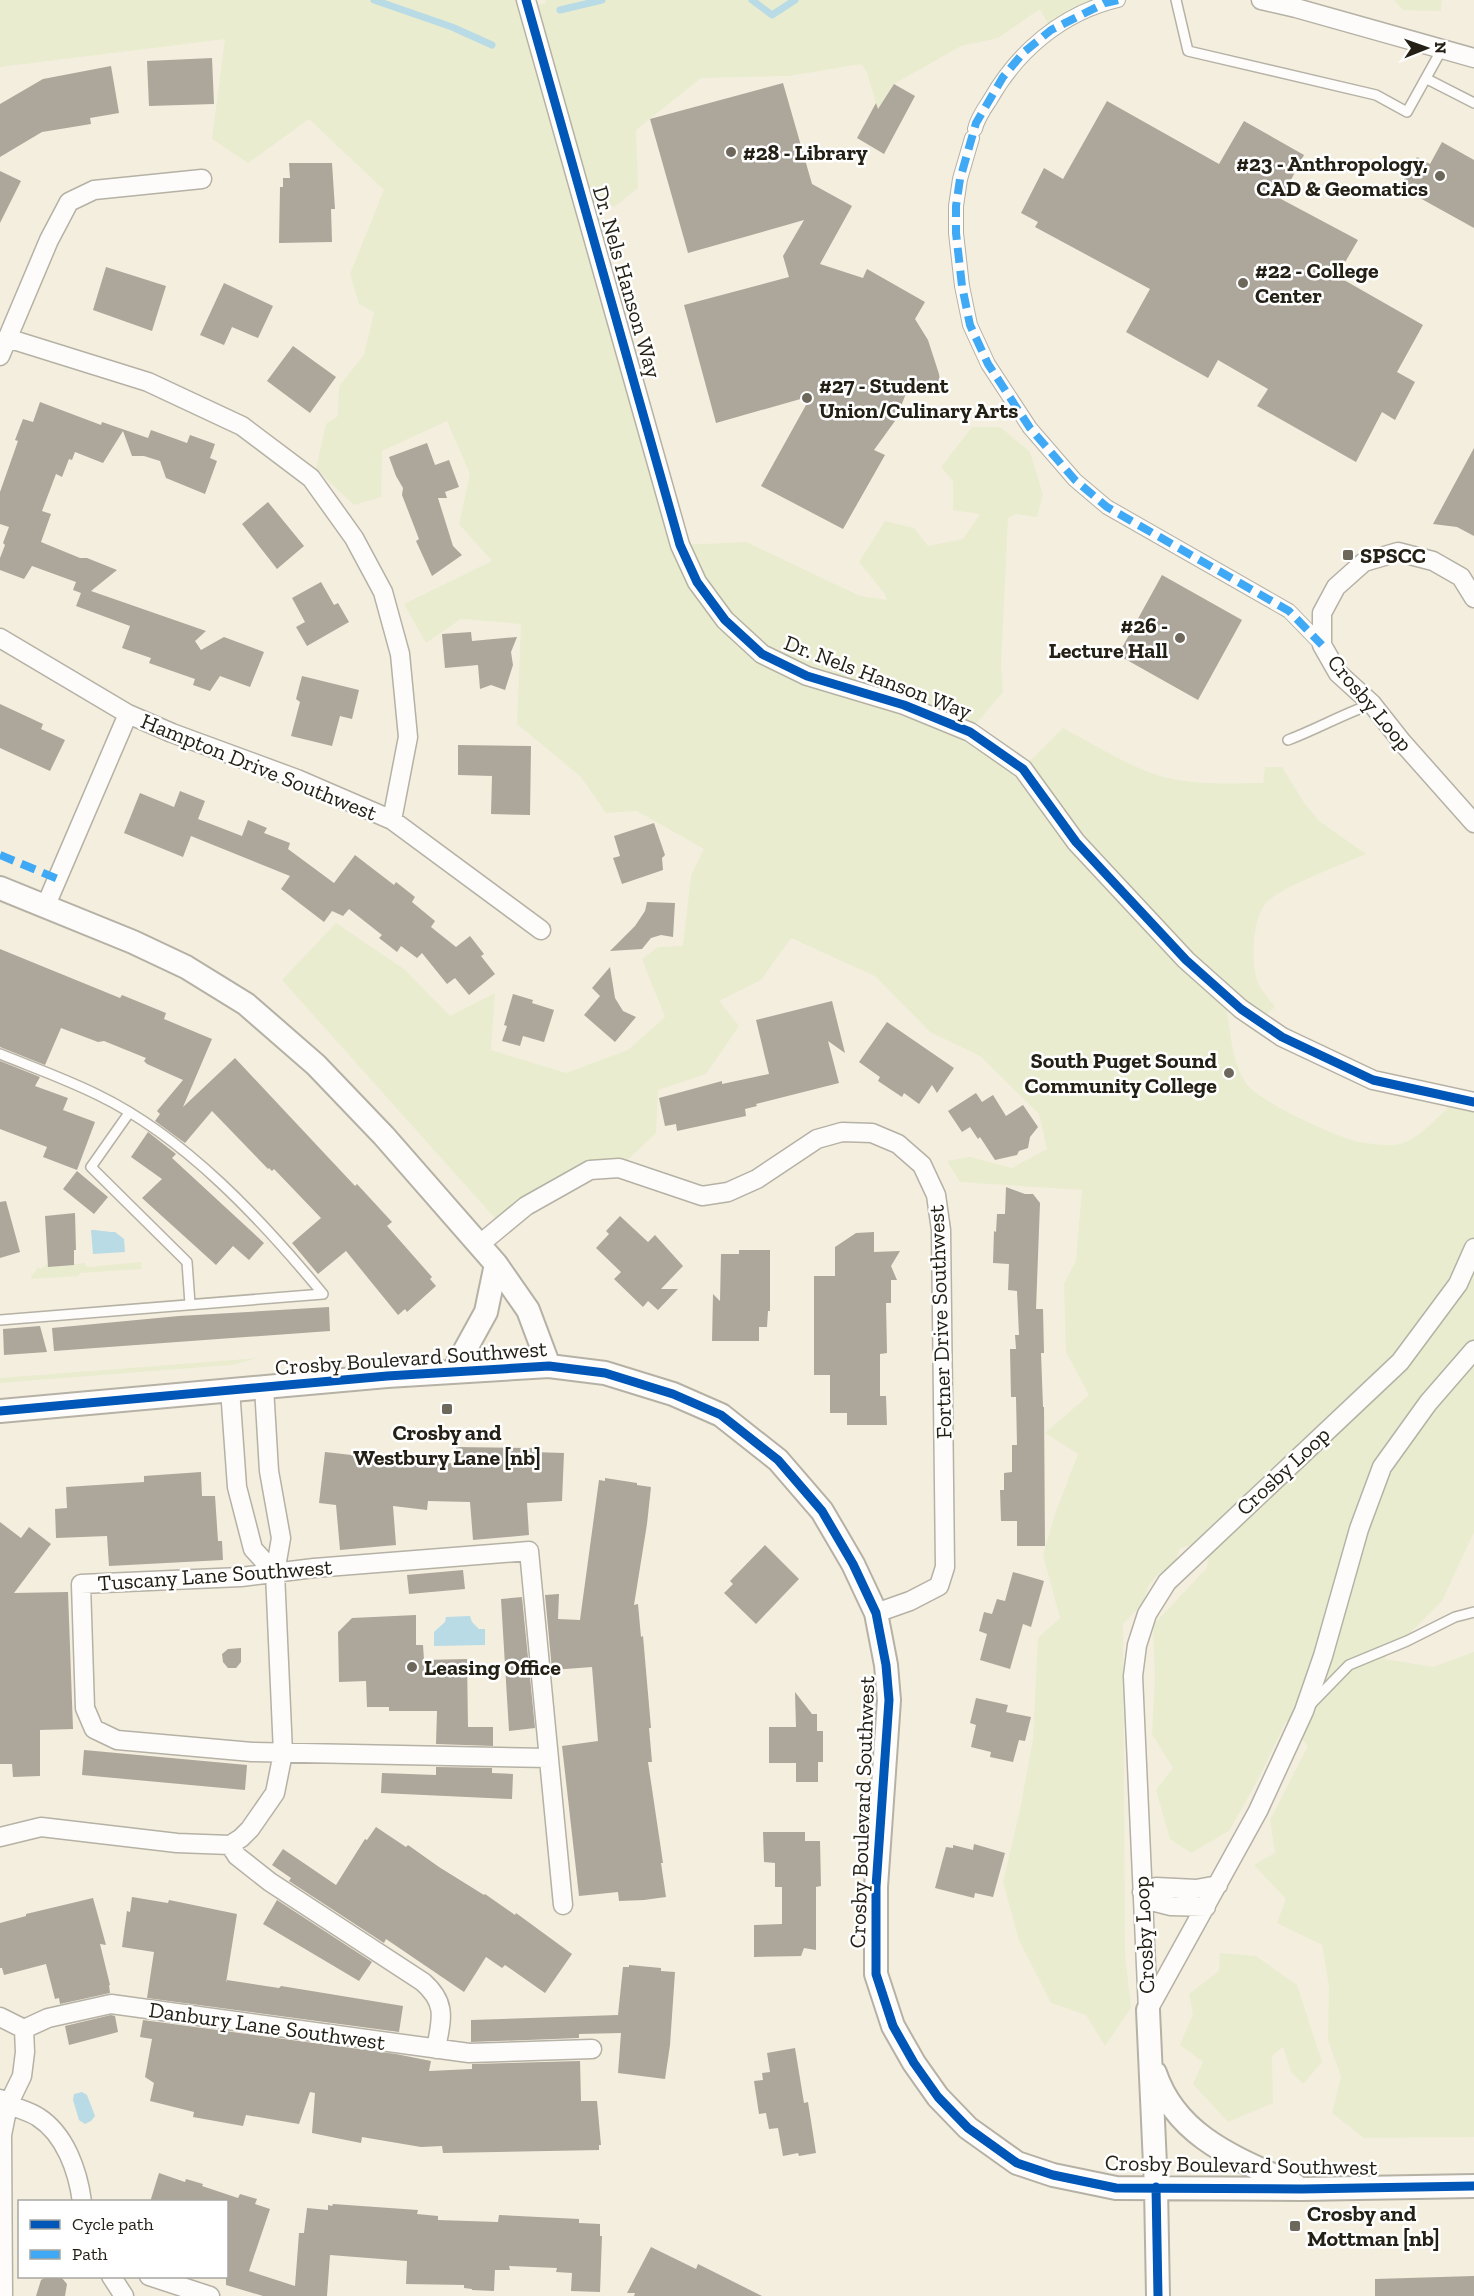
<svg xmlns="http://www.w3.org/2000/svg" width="1474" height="2296" viewBox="0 0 1474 2296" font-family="'Zilla Slab',serif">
  <rect width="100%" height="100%" fill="#f4eede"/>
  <path fill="#e9eccf" d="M0,0H526L528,8L546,3V0H1118L1051,30L1040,9L998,38L961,46L894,84L878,109L866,70L861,64L789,76L701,78L636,130L638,188L614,207L580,187L681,545L746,542L860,596L887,600L885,594L859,562L885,521L914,528L928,546L963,539L980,514L953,510V481L941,467L972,427H1000L1030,452L1043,495L1037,517L1016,514L1008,518L1001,666L1003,692L970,731L1022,769L1063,728C1095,745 1142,775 1178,780C1206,785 1235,783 1263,783L1265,767H1282L1305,804L1319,821L1366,854C1344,864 1280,887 1266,903C1252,920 1251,960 1257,980C1260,989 1269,999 1275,1007L1251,1029L1227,1011C1231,1035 1232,1061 1245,1082C1258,1102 1330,1133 1354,1141C1362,1143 1386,1146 1395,1145C1416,1142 1432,1122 1447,1109V1097L1474,1102V1532L1442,1601L1384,1659L1433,1667L1474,1652V2137L1364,2138L1332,2113L1341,2077L1328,2040L1329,1986L1322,1945L1277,1923L1286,1899L1254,1865L1275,1853L1270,1820L1308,1746L1286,1721L1259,1778L1229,1831L1191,1853L1170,1839L1156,1790L1173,1768L1152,1734L1155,1679L1153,1625L1207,1568L1210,1541L1180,1548L1174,1565L1158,1574L1149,1585L1142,1604L1123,1624L1125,1954L1131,2008L1105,2046L1086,2015L1051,2003L1019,1940L1003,1882L1020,1810L1033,1739L1038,1638L1060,1618L1043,1555L1055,1514L1078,1454L1045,1433L1089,1395L1066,1352L1064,1284L1076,1261L1082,1190L960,1182L947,1161L970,1157L1012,1168L1047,1149L1039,1114L980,1056L930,1032L875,976L791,938L761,980L719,1001L739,1026L706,1074L658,1090L656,1133L619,1168L590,1170L501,1225L282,980L336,923L404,969L450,1016L495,993L491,1050L566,1073L628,1050L665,1017L642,959L658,947L683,946L691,875L704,849L637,811L606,813L581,777L517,724L521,624L461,619L426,643L404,604L492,561L459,524L470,474L447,421L382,451L381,497L354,505L316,469L326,424L338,416L339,386L364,355L374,312L359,304L350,274L384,190L309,119L248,163L212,139L225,39L0,67Z
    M1394,0H1442L1441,11L1403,10Z
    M141,1262L142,1269L80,1273L78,1276L32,1279L31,1277L38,1267L41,1269L49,1263V1267L85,1263L86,1267Z
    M258,1358L231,1365L0,1383V1378Z
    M1220,1953L1256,1956L1297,1985L1322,2062L1303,2084L1291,2072L1283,2047L1272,2056L1273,2103L1228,2122L1193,2084L1203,2062L1180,2045L1193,2014L1189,1994L1219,1971Z"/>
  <path fill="#b8dbe6" d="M91,1230C100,1230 106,1232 115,1232L124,1239L125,1252L93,1254Z
    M470,1616L472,1622L479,1629H485V1645L434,1646V1632L445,1622L446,1617Z
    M82,2092L87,2095L95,2116L91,2121L85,2124L79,2120L73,2100L74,2094Z"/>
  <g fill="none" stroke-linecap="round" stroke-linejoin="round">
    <path stroke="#b8dbe6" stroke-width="7" d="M374,0L452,27L492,45
      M752,0L772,15L795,0
      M560,10L602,0"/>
  </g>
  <path fill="#ada69b" d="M212,58L214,104L149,106L147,61Z
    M111,66L119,113L90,118L91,124L42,132L0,157V104L43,79Z
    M783,83L812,184L852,206L820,264L863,278L867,269L925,302L915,319L928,340L939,374L941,391H907L895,421L874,450L885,455L843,529L761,486L811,396L716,423L684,305L789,277L783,256L804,220L688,253L650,119Z
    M894,84L915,96L884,154L857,138L876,103L878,109Z
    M1107,101L1219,164L1244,121L1304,155L1281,199L1358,240L1337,276L1423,325L1397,372L1415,382L1395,420L1382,412L1356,462L1257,406L1268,389L1218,360L1208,378L1126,332L1150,289L1035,227L1038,222L1021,213L1044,168L1063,179Z
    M1442,142L1474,160V228L1400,187L1417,157L1430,164Z
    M289,163H332L335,209H331L332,242L279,243L280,187H283V178H290Z
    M0,171L21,181L0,223Z
    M106,267L166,286L152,331L93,310Z
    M224,283L273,306L258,338L232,327L224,345L200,335Z
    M293,346L336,377L310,413L267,381Z
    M40,402L101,425L102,422L148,438L151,430L187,443L190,435L215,444L210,458L217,461L205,494L166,478L160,461L144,456H132L123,431L103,463L75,452L72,460L69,459L62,477L56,474L42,511L51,514L41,542L80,558H87L117,570L91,591L206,631L195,641L201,650L224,637L264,652L250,687L220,676L210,691L193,685L195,679L149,663L151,658L122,648L130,626L76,606L81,593L73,590L76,582L32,566L24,579L0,570V558L5,545L3,543L9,527L0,524V492L18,441L15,440L23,419L33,422Z
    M427,443L435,465L449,460L459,487L445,492L447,498H438L453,546L462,555L432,576L416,541L419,539L402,495L403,488L396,476L389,457Z
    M1474,448V536L1457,527L1433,524Z
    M268,502L304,546L277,569L242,524Z
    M1162,575L1242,620L1198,700L1118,655Z
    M321,582L334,605L338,603L349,622L307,646L296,627L305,622L292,598Z
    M471,632L472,641L517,637L511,652L513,665L505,690L491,685L480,689L478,665L445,668L442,634Z
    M302,676L359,690L352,719L340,716L332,746L291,736L300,702L296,699Z
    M0,704L43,724L41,729L65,740L50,771L0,748Z
    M458,745L531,746L530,815L491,814L492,776L458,775Z
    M180,791L205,801L198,819L242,836L248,820L267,828L264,833L290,843L288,849L334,883L355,855L394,885L396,882L415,897L412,902L435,921L431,927L456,947L470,936L484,954L481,956L495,974L469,995L455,978L447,984L422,953L417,958L401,946L397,952L379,938L382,935L349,909L343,916L332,911L324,922L281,889L290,876L191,836L183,857L124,833L140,793L174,807Z
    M654,823L665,855L662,858L663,870L622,884L613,858L620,856L614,836Z
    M647,902L675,903L673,937L661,935L651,938L642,949L610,951L635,926L645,911Z
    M0,949L120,998L122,995L166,1013L164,1019L212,1039L183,1107L235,1058L355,1186L357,1184L392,1222L387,1226L432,1277L430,1279L436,1286L407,1312L405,1309L398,1315L346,1251L318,1274L292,1243L321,1218L274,1169L272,1171L269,1168L268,1169L212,1111L185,1143L155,1121L160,1114L157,1111L183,1080L147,1064L144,1061L146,1058L104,1041L98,1042L61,1028L45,1065L0,1047Z
    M610,967L615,998L623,1011L636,1017L615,1042L584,1015L600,996L592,988Z
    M513,994L533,1000L532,1003L554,1010L544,1042L523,1036L520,1046L502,1041L507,1026L504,1025Z
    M832,1001L845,1053L828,1041L839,1083L756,1104L757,1106L745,1109L746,1116L677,1131L676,1124L665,1126L659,1098L722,1081V1084L769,1074L756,1020Z
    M887,1022L954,1068L937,1093L932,1085L919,1104L904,1093L902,1097L878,1081L880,1077L859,1062Z
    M0,1061L40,1077L35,1086L68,1098L63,1110L95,1122L77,1170L43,1157L47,1147L0,1129Z
    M976,1093L982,1102L993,1095L1006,1116L1023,1105L1038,1127L1030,1137L1028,1148L1019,1151L1017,1155L995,1160L980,1137L978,1139L970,1127L962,1132L948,1111Z
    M148,1132L176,1154L172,1158L264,1243L249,1260L233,1246L216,1265L142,1198L162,1179L131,1157Z
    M77,1171L108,1197L94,1214L63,1189Z
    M1006,1187L1025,1194H1033L1040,1203L1036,1309H1043L1044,1353H1041L1043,1407H1044L1045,1546H1017V1521H1001L1000,1490H1004V1473L1012,1472V1445H1017L1016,1397H1011L1010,1349H1016L1015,1335H1019L1017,1291L1008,1290L1009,1264L993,1263L994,1231L996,1232L997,1214H1005Z
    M6,1201L20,1252L0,1258V1202Z
    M75,1213L76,1250H74V1265L48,1267L45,1216Z
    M620,1216L648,1242L655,1235L683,1266L661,1289H678L658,1310L648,1301L643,1307L614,1279L621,1272L596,1248L609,1234L606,1231Z
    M874,1232V1252L900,1251L891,1266L897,1280H891V1303H886L887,1353L880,1354V1396H886L887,1425H847V1413H830V1375H814V1276H835V1247L856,1233Z
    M739,1250H770V1311H768L767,1327H759V1341H712L713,1294L720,1301L721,1254H739Z
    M329,1307L330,1331L54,1351L52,1328L179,1316Z
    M40,1326L47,1352L4,1355L3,1329Z
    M456,1447L532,1448V1452L564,1453L562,1501L527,1503L529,1535L473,1540L470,1502L428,1501L427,1510L393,1506L396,1545L340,1550L336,1505L319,1503L325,1452L378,1458V1454L456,1464Z
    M201,1472L202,1496H215L218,1541H222L223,1560L109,1566L107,1536L56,1538L55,1509L67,1508L66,1487L144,1482V1476Z
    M605,1478L637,1483V1485L651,1487L647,1524L634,1605L638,1604L641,1637L643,1636L651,1728H649L652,1762H648L663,1863H661L666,1897L644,1900L619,1901L618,1892L579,1896L562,1746L598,1741L592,1667L552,1670L545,1595L559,1594L558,1619L580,1620L599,1480L605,1481Z
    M0,1522L21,1538L29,1527L51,1544L14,1593L68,1592L73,1729L40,1730V1776L13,1777L12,1764H0Z
    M765,1545L799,1579L756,1624L724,1593L733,1584L730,1581Z
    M463,1570L465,1589L409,1594L407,1575Z
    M1013,1572L1044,1581L1031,1627L1023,1624L1010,1669L980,1660L987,1634L979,1631L984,1612L992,1614L997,1599L1005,1601Z
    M522,1597L535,1728L509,1731L501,1599Z
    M416,1615V1645H423L424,1660L467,1659L468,1727H493V1746L436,1744L437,1711H389V1707H367L366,1681L339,1682L338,1632L352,1618Z
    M241,1648V1662L236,1668H228L223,1662L222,1654L228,1649Z
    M795,1692L812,1714H817V1731H823V1762H818V1782H796V1763H769V1727H796Z
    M976,1698L1008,1705L1006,1712L1031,1717L1025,1741L1019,1740L1013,1762L990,1757L991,1752L971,1747L976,1725L970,1723Z
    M84,1750L247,1765L245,1790L82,1775Z
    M436,1767L492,1768V1773L513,1774L512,1799L381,1793L382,1773L436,1775Z
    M376,1827L406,1847L408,1845L439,1867L484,1895L485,1894L515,1915L516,1913L572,1954L545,1993L505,1965L502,1968L486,1957L464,1992L386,1939L384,1943L289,1881L291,1878L272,1865L283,1849L336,1885L365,1839L367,1840Z
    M763,1832H805V1841H820L821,1886L816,1887V1950L804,1948L801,1956L754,1957V1925L782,1924V1887H775V1863L764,1862Z
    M974,1844L1005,1853L993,1897L975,1893L974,1898L935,1888L946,1847L953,1848V1845L973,1850Z
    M132,1897L168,1903L169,1900L237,1914L226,1983L227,1980L279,1988L281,1986L403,2006L399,2032L147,1998L154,1952L122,1947L127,1911L130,1912Z
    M93,1898L106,1945L100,1944L110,1985H109L110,1993L60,2004L59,1998L55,1999L46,1964L4,1975L2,1968H0V1923L26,1916V1914Z
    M277,1900L372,1962L359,1981L263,1924Z
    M629,1965L661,1968V1971L675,1972L670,2045L665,2079L618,2073L621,2033L579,2034V2038L471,2042V2020L618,2015L623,1967H629Z
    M111,2015L115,2016L118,2032L69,2045L65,2026Z
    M143,2020L396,2054L431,2061L429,2071L472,2069V2064L580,2061L581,2101H597L601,2145H599V2150L443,2153L442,2146L421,2147L362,2137L361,2143L341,2139L312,2133L315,2093L310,2092L299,2124L246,2115L243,2126L193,2117L194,2112L150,2101L154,2083L145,2077L152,2039L140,2037Z
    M795,2048L804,2103L808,2102L816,2153L799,2156L798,2153L783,2156L778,2128L769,2129L766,2113L759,2114L754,2081L763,2080L762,2073L770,2072L767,2053Z
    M159,2173L185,2182L186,2179L203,2184L202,2186L238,2198L240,2194L257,2199L255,2204L270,2209L249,2271L295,2286L299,2233H304L307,2208L328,2210V2205L332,2206L333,2204L418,2210L417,2214L438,2216V2220L498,2222L499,2215L579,2219V2223L600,2224V2236H602L600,2292L571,2291L572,2273L556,2272L557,2268L509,2266L510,2270H495L494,2291L472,2290V2289L464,2288V2285L406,2284L407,2261L330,2255L327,2296H263L226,2285V2202H150Z
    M651,2247L696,2269L698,2264L762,2296H634L635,2293H627Z
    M1474,2276V2296H1375V2279Z
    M46,2277H61L67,2284L65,2296H36L41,2280Z"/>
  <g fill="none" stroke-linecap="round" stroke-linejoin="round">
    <defs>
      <path id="service" d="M1176,0L1188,51L1376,95L1407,112L1442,49
        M1427,79L1474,103
        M1288,740C1317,729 1343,714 1372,704
        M0,1054C32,1067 66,1079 98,1095C185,1137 262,1220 323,1294L0,1320
        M129,1113L91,1167L187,1262L190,1304
        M1310,1705L1349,1665L1407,1641L1455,1617L1474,1612"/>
      <path id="pedestrian" d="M975,129C977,119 984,109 990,100C1017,52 1062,13 1118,0
        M972,138L960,179L956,206V233L962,286L970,325L988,364L1030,428L1075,480L1107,507L1289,611L1322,645"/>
      <path id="minor" d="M526,0L680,545L697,582L725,620L762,654L807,676L904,705L970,732L1023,769L1076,842L1186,960L1241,1009L1282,1037L1373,1080L1474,1102
        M1261,0L1296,8L1474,58
        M7,338L148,382L242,426L311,478L354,538L383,592L400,654L408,737L392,820
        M0,356L49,240L69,202L94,190L202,179
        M1474,598L1461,577L1433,561L1398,552L1364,562L1336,587L1322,613V645L1338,673L1372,704L1402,742L1474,823
        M0,638L128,714L172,733L297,779L392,820L541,930
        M46,905L128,714
        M480,1244L526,1206L590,1170L619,1168L702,1196L728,1192L757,1179L817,1139L842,1132L872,1133L898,1144L922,1165L936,1195L941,1230L945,1567L939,1586L910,1601L876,1613
        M230,1389L237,1487L253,1549L275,1573
        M549,1758L252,1752L117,1740L94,1729L85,1708L81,1584L241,1577L314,1568L529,1551L563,1905
        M0,1837L41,1827L177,1843L230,1845L241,1838L250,1829L275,1793L283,1753L275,1573L281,1538L269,1471L264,1387
        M230,1845L237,1856L270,1882L423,1982C448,2004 441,2020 436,2049
        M1142,1892L1156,1887L1196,1889L1218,1885
        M1143,1899L1171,1906L1206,1907
        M1148,2010L1133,1676L1137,1645L1147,1614L1167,1582L1400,1362L1458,1284L1474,1248
        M1148,2010L1258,1811L1304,1711L1323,1656L1359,1529L1382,1467L1428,1403L1474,1350
        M0,2017L24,2029
        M0,2099C11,2108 26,2109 38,2117C65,2134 78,2171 82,2202
        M111,2276L124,2296
        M149,2276L210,2296
        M3,2296L2,2135L8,2105L22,2076L25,2052L24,2029L48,2018L111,2004L469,2053L592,2049"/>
      <path id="tertiary" d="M0,888L133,942L186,967L246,1004L316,1065L384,1136L496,1264L528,1310L549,1366
        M453,1372L486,1312L496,1264
        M0,1411L387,1376L549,1366L605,1373L673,1394L721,1415L778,1460L822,1511L853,1564L876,1613L886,1665L889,1700L876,1887V1974L893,2026L914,2063L938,2097L968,2128L1017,2163L1053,2175L1116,2188L1302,2189L1474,2186
        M1148,2010L1156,2187L1158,2296
        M1155,2073C1177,2138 1238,2159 1295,2185"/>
    </defs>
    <use href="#service" stroke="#b5b1a5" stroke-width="12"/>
    <use href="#pedestrian" stroke="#b5b1a5" stroke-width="16"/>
    <use href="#minor" stroke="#b5b1a5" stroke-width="21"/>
    <use href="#tertiary" stroke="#b5b1a5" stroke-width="26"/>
    <use href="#service" stroke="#fdfcfa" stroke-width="9"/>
    <use href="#pedestrian" stroke="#fdfcfa" stroke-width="14"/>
    <use href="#minor" stroke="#fdfcfa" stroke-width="18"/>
    <use href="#tertiary" stroke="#fdfcfa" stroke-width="22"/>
    <path stroke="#3fa9f5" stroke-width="8" stroke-dasharray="15 8" stroke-linecap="butt" d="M1118,0L1105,3L1051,30L1024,52L1003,77L976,123L960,179L956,206V233L962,286L970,325L988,364L1030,428L1075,480L1107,507L1289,611L1322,645
      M0,855L58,879"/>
    <defs>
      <path id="cycleway" d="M526,0L680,545L697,582L725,620L762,654L807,676L904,705L970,732L1023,769L1076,842L1186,960L1241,1009L1282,1037L1373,1080L1474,1102
        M0,1411L387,1376L549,1366L605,1373L673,1394L721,1415L778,1460L822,1511L853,1564L876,1613L886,1665L889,1700L876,1887V1974L893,2026L914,2063L938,2097L968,2128L1017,2163L1053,2175L1116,2188L1302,2189L1474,2186
        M1156,2187L1158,2296"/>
    </defs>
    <use href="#cycleway" stroke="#fff" stroke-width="13"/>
    <use href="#cycleway" stroke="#0057b8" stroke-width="9"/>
  </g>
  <g fill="#6d685b" stroke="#fff" stroke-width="2">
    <circle cx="731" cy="152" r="6"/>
    <circle cx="1440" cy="176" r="6"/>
    <circle cx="1243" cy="283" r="6"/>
    <circle cx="807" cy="398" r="6"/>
    <rect x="1342" y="549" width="12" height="12" rx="3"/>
    <circle cx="1180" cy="638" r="6"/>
    <circle cx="1229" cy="1073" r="6"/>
    <rect x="441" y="1403" width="12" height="12" rx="3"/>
    <circle cx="412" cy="1667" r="6"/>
    <rect x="1289" y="2220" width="12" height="12" rx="3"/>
  </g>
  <g text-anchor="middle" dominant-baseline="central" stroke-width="5" stroke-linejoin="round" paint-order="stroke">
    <g font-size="22" font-weight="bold" fill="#242015" stroke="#fff" text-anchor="start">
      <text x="743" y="152">#28 - Library</text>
      <text x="1428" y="163" text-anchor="end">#23 - Anthropology,<tspan x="1428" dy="25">CAD &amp; Geomatics</tspan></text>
      <text x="1255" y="270">#22 - College<tspan x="1255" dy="25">Center</tspan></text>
      <text x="819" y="385">#27 - Student<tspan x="819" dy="25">Union/Culinary Arts</tspan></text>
      <text x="1360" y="555">SPSCC</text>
      <text x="1168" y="625" text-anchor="end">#26 -<tspan x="1168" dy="25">Lecture Hall</tspan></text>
      <text x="1217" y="1060" text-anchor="end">South Puget Sound<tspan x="1217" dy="25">Community College</tspan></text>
      <text x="447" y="1432" text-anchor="middle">Crosby and<tspan x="447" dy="25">Westbury Lane [nb]</tspan></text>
      <text x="424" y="1667">Leasing Office</text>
      <text x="1307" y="2213">Crosby and<tspan x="1307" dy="25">Mottman [nb]</tspan></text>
    </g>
    <g font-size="22" fill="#242015" stroke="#fff">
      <text transform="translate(627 282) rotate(74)">Dr. Nels Hanson Way</text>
      <text transform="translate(878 677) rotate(21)">Dr. Nels Hanson Way</text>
      <text transform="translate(1370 703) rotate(50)">Crosby Loop</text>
      <text transform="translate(259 767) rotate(22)">Hampton Drive Southwest</text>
      <text transform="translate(940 1322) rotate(-92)">Fortner Drive Southwest</text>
      <text transform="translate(411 1358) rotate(-4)">Crosby Boulevard Southwest</text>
      <text transform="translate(1283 1471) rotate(-43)">Crosby Loop</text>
      <text transform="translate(215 1575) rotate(-4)">Tuscany Lane Southwest</text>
      <text transform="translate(862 1812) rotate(-88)">Crosby Boulevard Southwest</text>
      <text transform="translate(1144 1935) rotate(-93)">Crosby Loop</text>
      <text transform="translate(267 2026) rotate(8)">Danbury Lane Southwest</text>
      <text transform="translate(1241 2165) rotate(1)">Crosby Boulevard Southwest</text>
    </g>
  </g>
  <rect x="18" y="2200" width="210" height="78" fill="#ffffff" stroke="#a7a6a1" stroke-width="1.5"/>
  <rect x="30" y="2220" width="30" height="9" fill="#0057b8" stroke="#a7a6a1" stroke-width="1.5"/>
  <text x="72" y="2230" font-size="18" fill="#242015">Cycle path</text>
  <rect x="30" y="2250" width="30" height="9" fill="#3fa9f5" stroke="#a7a6a1" stroke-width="1.5"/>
  <text x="72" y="2260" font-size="18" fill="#242015">Path</text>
  <g transform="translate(1426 48) rotate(89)" stroke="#ffffff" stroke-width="4.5" paint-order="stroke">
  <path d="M0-4.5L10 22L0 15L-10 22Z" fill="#242015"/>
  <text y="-9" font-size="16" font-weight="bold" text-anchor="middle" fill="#242015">N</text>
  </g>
</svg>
